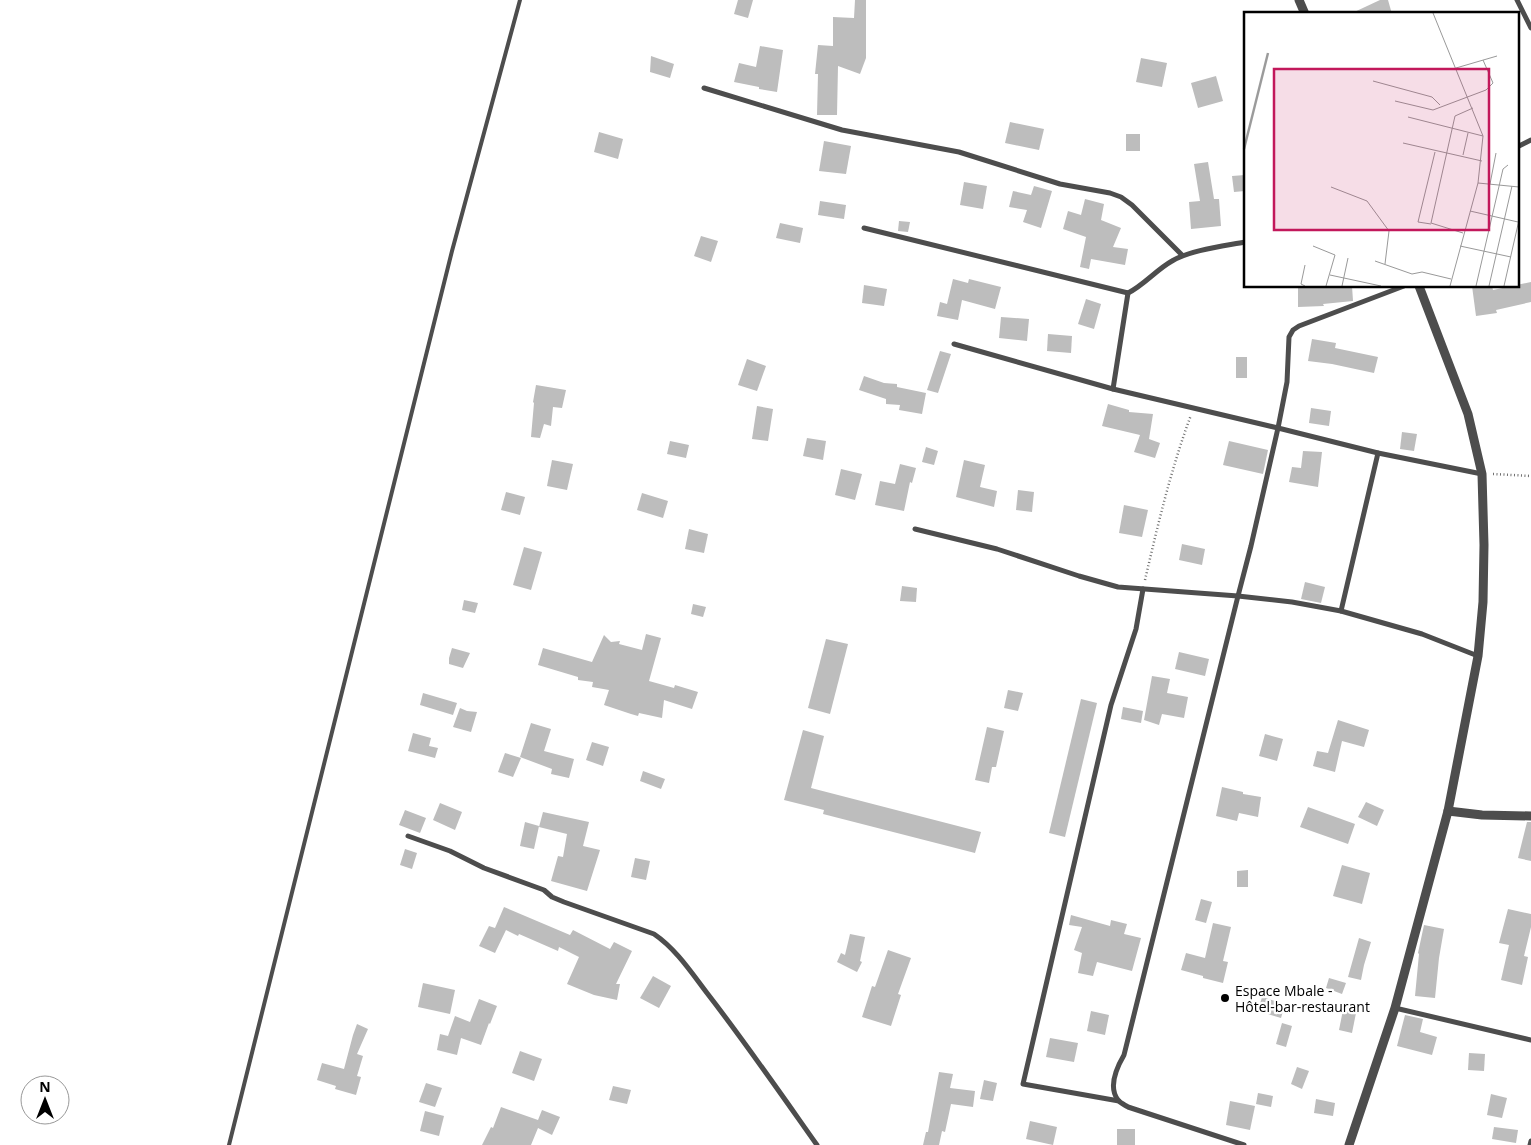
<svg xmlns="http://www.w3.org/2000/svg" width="1531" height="1145" font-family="'Open Sans',sans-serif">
<rect width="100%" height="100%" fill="#fff"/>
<g fill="#bdbdbd">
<path d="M738,0h15l-5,18 -14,-4z"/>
<path d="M855,0h11v58l-6,16 -22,-8 -1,49h-20l1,-41h-3l3,-29 15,1v-29l21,1z"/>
<path d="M1380,0h8l4,14h-42z"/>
<path d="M760,46l23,4 -6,42 -18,-3v-2l-25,-5 5,-19 17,4z"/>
<path d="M651,56l23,8 -4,14 -20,-6z"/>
<path d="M1141,58l26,5 -5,24 -26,-5z"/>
<path d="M1216,76l7,25 -25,7 -7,-25z"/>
<path d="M1010,122l34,7 -5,21 -34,-7z"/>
<path d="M599,132l24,7 -5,20 -24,-7z"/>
<rect x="1126" y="134" width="14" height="17"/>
<path d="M824,141l27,5 -5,28 -27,-3z"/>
<path d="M1208,162l6,37h5l2,27 -30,3 -2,-27 11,-1 -6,-37z"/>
<path d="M1245,175v16l-11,1 -2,-16z"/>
<path d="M964,182l23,4 -4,23 -23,-4z"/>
<path d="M1034,186l18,5 -11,37 -18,-6 4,-12 -18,-3 4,-16 18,4z"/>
<path d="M1085,199l19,5 -3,16 20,8 -8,19 15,2 -3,16 -34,-6 -2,10 -9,-2 6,-30 -23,-8 5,-18 13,4z"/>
<path d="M820,201l26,4 -2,14 -26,-4z"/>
<path d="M899,221l11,1 -2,10 -10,-1z"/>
<path d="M780,223l23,5 -3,15 -24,-5z"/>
<path d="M701,236l17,5 -7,21 -17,-6z"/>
<path d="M953,279l15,4 1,-4 32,8 -6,22 -33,-9 -4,20 -21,-4 3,-14 7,2z"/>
<path d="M1531,282v20l-35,8 1,3 -21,3 -4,-30h20l1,4z"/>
<path d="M864,285l23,4 -3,17 -22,-3z"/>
<path d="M1298,286h54l1,15 -30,3 1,2 -26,1z"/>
<path d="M1086,299l15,5 -7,25 -16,-5z"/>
<path d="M1001,317l28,2 -2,22 -28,-3z"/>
<path d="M1048,334l24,2 -1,17 -24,-2z"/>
<path d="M1312,339l24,4 -1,5 43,9 -4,16 -42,-9 -24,-3z"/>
<path d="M940,351l11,3 -13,39 -11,-3z"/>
<rect x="1236" y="357" width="11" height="21"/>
<path d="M747,359l19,7 -9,25 -19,-6z"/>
<path d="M864,376l20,7 13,1v3l29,6 -4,21 -23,-4 1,-5 -14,-1v-5l-27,-9z"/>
<path d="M536,385l30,5 -4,18 -9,-1 -2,19 -7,-2 -4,14 -9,-1 3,-34 -1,-1z"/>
<path d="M1108,404l21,6v2l24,2 -4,25 11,4 -5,15 -21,-6 6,-17 -38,-9z"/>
<path d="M757,406l16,3 -5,32 -16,-2z"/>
<path d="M1311,408l20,3 -2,15 -20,-3z"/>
<path d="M1402,432l15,2 -3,17 -14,-2z"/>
<path d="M807,438l19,3 -3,19 -20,-4z"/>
<path d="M670,441l19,4 -3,13 -19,-4z"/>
<path d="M1229,441l39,9 -5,24 -40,-9z"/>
<path d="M926,447l12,4 -4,14 -12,-3z"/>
<path d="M1303,451l19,1 -4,35 -29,-5 3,-15 9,1z"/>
<path d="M552,460l21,4 -6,26 -20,-4z"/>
<path d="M964,460l21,5 -5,22 17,4 -3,16 -38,-10z"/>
<path d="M900,464l16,4 -4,15 -2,-1 -6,29 -29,-6 5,-24 15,3z"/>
<path d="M841,469l21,5 -7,26 -20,-5z"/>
<path d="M1018,490l16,2 -2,20 -16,-2z"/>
<path d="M506,492l19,5 -5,18 -19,-5z"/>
<path d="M642,493l26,8 -5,17 -26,-8z"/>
<path d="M1124,505l24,5 -6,27 -23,-4z"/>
<path d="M689,529l19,5 -4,19 -19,-4z"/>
<path d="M1182,544l23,5 -3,16 -23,-5z"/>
<path d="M524,547l18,5 -11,38 -18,-5z"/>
<path d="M1305,582l20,5 -4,16 -20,-4z"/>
<path d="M902,586l15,2 -1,14 -16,-1z"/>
<path d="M464,600l14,3 -3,10 -13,-3z"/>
<path d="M693,604l13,3 -3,10 -12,-3z"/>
<path d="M646,634l15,4 -12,43 25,7 1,-3 23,7 -6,17 -28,-9 -2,18 -23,-5 -1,3 -7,-2 -27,-9 5,-15 -17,-3 1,-5 -15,-2v-3l-40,-12 5,-17 49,14 12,-27 7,7 9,-1 -1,3 23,6z"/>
<path d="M826,639l22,5 -18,70 -22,-6z"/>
<path d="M452,648l18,5 -7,15 -14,-4v-6z"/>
<path d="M1179,652l30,7 -4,17 -30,-7z"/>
<path d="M1152,676l18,3 -3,14 21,4 -4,21 -22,-4 -3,11 -15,-5z"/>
<path d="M1008,690l15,3 -5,18 -14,-3z"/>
<path d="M423,693l34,10 -4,12 -33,-10z"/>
<path d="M1081,699l16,4 -32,134 -16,-4z"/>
<path d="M1123,707l20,4 -2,12 -20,-4z"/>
<path d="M460,708l7,3 10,1 -6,20 -18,-5z"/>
<path d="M1338,720l31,10 -5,17 -22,-6 -7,31 -22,-6 4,-15 11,2z"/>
<path d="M531,723l20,6 -7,22 30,8 -5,19 -18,-4 1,-5 -32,-12z"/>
<path d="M987,727l17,4 -8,36h-4l-3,16 -14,-3z"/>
<path d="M803,730l21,6 -13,52 170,44 -6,21 -152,-39 1,-4 -40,-10z"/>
<path d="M413,733l18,5 -2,8 9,2 -3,10 -27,-7z"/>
<path d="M1265,734l18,5 -6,22 -18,-5z"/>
<path d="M592,742l17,5 -6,19 -17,-6z"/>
<path d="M505,753l16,5 -8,19 -15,-5z"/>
<path d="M643,771l22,8 -4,10 -21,-8z"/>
<path d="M1222,787l21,5v2l18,3 -3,20 -19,-4 -2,8 -21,-5z"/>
<path d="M1366,802l18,8 -7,16 -19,-9z"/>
<path d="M440,803l22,9 -7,18 -22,-10z"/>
<path d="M1308,807l47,17 -7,20 -48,-17z"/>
<path d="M405,810l21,8 -6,15 -21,-8z"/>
<path d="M543,812l46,10 -6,24 17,4 -13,41 -36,-10 7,-25 5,1 4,-23 -28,-7z"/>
<path d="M525,822l14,4 -5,23 -14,-3z"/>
<path d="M1527,822h4v39l-13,-3z"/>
<path d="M405,849l12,4 -5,16 -12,-4z"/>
<path d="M635,858l15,3 -4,19 -15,-3z"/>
<path d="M1342,865l28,8 -8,31 -29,-8z"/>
<path d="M1248,870v17h-11v-16z"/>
<path d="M1201,899l11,3 -6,21 -11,-3z"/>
<path d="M504,907l66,28 3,-5 37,19 4,-7 18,9 -16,33h4l-3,16 -23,-5 -27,-11 12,-27 -20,-10 -1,4 -39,-17 -1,2 -12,-6 -11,23 -16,-7 10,-20 6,2z"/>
<path d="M1508,909l23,5v13l-7,29 4,1 -6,28 -21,-5 8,-35 -10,-2z"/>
<path d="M1071,915l39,11 1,-6 16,4 -3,10 17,4 -9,33 -35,-9 -4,14 -15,-3 4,-20 -8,-3 8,-23 -13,-2z"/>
<path d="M1213,923l18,4 -8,34 5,1 -5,21 -20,-5v-2l-22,-6 5,-17 19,5z"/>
<path d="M1424,925l20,4 -5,29 -4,40 -20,-2 4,-42 -1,-1z"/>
<path d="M850,934l15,3 -5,24 2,1 -5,10 -20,-10 4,-9 4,2z"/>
<path d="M1359,938l12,4 -7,23 -3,15 -13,-3z"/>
<path d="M888,950l23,8 -13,36 3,1 -10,31 -29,-9 10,-31 3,1z"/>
<path d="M653,976l18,10 -12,22 -19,-10z"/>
<path d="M1329,978l17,5 -4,11 -16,-6z"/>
<path d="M423,983l32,7 -5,24 -32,-7z"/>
<path d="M1262,997l23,7 -4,14 -23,-7z"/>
<path d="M479,999l18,7 -7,18 -1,-1 -8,22 -20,-7 -4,17 -20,-5 3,-16 8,2 7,-20 15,6z"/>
<path d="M1344,1005l13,3 -5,25 -13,-3z"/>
<path d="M1091,1011l18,4 -4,20 -18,-4z"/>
<path d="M1405,1015l18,4 -3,13 17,5 -5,18 -35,-9z"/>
<path d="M1282,1023l10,3 -6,21 -10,-3z"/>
<path d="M357,1024l11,5 -11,25 6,2 -6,20 4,1 -5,18 -21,-6 1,-3 -19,-6 5,-17 22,6 9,-34z"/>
<path d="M1050,1038l28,5 -4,19 -28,-5z"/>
<path d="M520,1051l22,8 -8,22 -22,-8z"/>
<path d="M1469,1053l16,1 -1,17 -16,-1z"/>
<path d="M1297,1067l12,4 -7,18 -11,-5z"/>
<path d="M939,1072l14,2 -3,14 25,3 -2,16 -22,-3 -6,28 -3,-1 -3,14h-16l3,-13h2z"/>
<path d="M984,1080l13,3 -4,18 -13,-2z"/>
<path d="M426,1083l16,5 -7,19 -16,-5z"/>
<path d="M613,1086l18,4 -4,14 -18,-4z"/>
<path d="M1258,1093l15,3 -2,11 -15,-3z"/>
<path d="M1491,1094l16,4 -5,20 -15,-3z"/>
<path d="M1316,1099l19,4 -2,13 -19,-3z"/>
<path d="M1230,1101l25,5 -5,24 -24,-5z"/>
<path d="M501,1107l37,13 4,-10 18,7 -8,18 -14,-7 -7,17h-49l9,-18 2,1z"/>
<path d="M425,1111l19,5 -5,20 -19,-5z"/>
<path d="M1030,1121l27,6 -4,18 -27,-6z"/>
<path d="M1494,1127l24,3 -2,13 -24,-4z"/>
<rect x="1117" y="1129" width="18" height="16"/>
</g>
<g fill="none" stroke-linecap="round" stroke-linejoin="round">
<g stroke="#6f6f6f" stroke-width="2.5" stroke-dasharray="1 2.5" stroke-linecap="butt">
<path d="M1493,474l38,2"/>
<path d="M1145,580c13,-56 26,-111 46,-165"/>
</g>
<path stroke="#4d4d4d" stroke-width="4" d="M229,1145l223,-894 68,-251"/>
<g stroke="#4d4d4d" stroke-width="5">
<path d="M1517,0l14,28"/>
<path d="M704,88l138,42 117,22 101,32 50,9 11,4 11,8 50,50"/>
<path d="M1517,147l14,-7"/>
<path d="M864,228l264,65c16,-8 28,-23 44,-32 18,-11 52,-15 73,-19"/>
<path d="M954,344l159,45 165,39 100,25 104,21"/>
<path d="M1113,389l15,-96"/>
<path d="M915,529l82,20 82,27 39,11 120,9 54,6 49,9 81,23 56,22"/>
<path d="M1341,611l37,-158"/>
<path d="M408,836l42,15 34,17 60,22 8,7 12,5 90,32c22,15 37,38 53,59 38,49 74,101 110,152"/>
<path d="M1395,1008l136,32"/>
<path d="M1119,1101l-96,-17 88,-379 25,-76 7,-40"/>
<path d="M1244,1145l-116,-38c-3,-2 -8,-4 -10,-7 -10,-13 -1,-33 6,-45l114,-459 13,-50 27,-118 9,-46 2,-45 4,-7 6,-4 105,-40"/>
<path d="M1530,1145l1,-4"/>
</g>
<g stroke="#4d4d4d" stroke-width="9">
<path d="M1299,0l6,14"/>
<path d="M1448,811l34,4 49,1"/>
<path d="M1349,1145l46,-137 53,-197 30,-155 5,-54 1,-57 -2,-71 -14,-60 -49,-128"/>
</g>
</g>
<circle fill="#000" stroke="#fff" stroke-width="2" cx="1225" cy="998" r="5"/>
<g text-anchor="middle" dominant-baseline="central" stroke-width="4.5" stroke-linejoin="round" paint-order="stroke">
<g font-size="14" fill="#000" stroke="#fff" text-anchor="start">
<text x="1235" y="990">Espace Mbale -<tspan x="1235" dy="16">Hôtel-bar-restaurant</tspan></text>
</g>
</g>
<g transform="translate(1244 12)">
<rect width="275" height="275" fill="#fff"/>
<path fill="none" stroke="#9b9b9b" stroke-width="2.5" d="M0,137l24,-96"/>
<path fill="none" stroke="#999" stroke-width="1" d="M189,1l50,123 -5,47 -28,103M212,56l41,-12M129,69l59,16 8,8M151,89l38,9 53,-20 7,-7 -10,-23M164,105l75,19M159,131l79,18M219,143l5,-22M234,171l41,4M246,172l6,-31M87,175l36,14 22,30 -4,33M226,199l48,11M187,212l-13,-2 17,-70M219,221l-32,-10 24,-107 18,-8M69,234l22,9 -9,31M216,234l51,11M131,249l37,13 10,-2 29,7M86,263l51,11M61,274l-4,-2 4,-19M98,274l6,-28M232,274l27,-117 5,-4M245,274l23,-100M260,274l15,-66"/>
<path fill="#c2185b" fill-opacity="0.15" stroke="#c2185b" stroke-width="2.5" d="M30,57h215v161h-215z"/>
<rect width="275" height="275" fill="none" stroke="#000" stroke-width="2.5"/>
</g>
<g transform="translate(45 1100)"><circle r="24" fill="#ffffff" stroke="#999999"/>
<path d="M0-4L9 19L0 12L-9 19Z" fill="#000000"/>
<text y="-8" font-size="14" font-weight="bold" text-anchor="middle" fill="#000000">N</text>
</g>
</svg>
